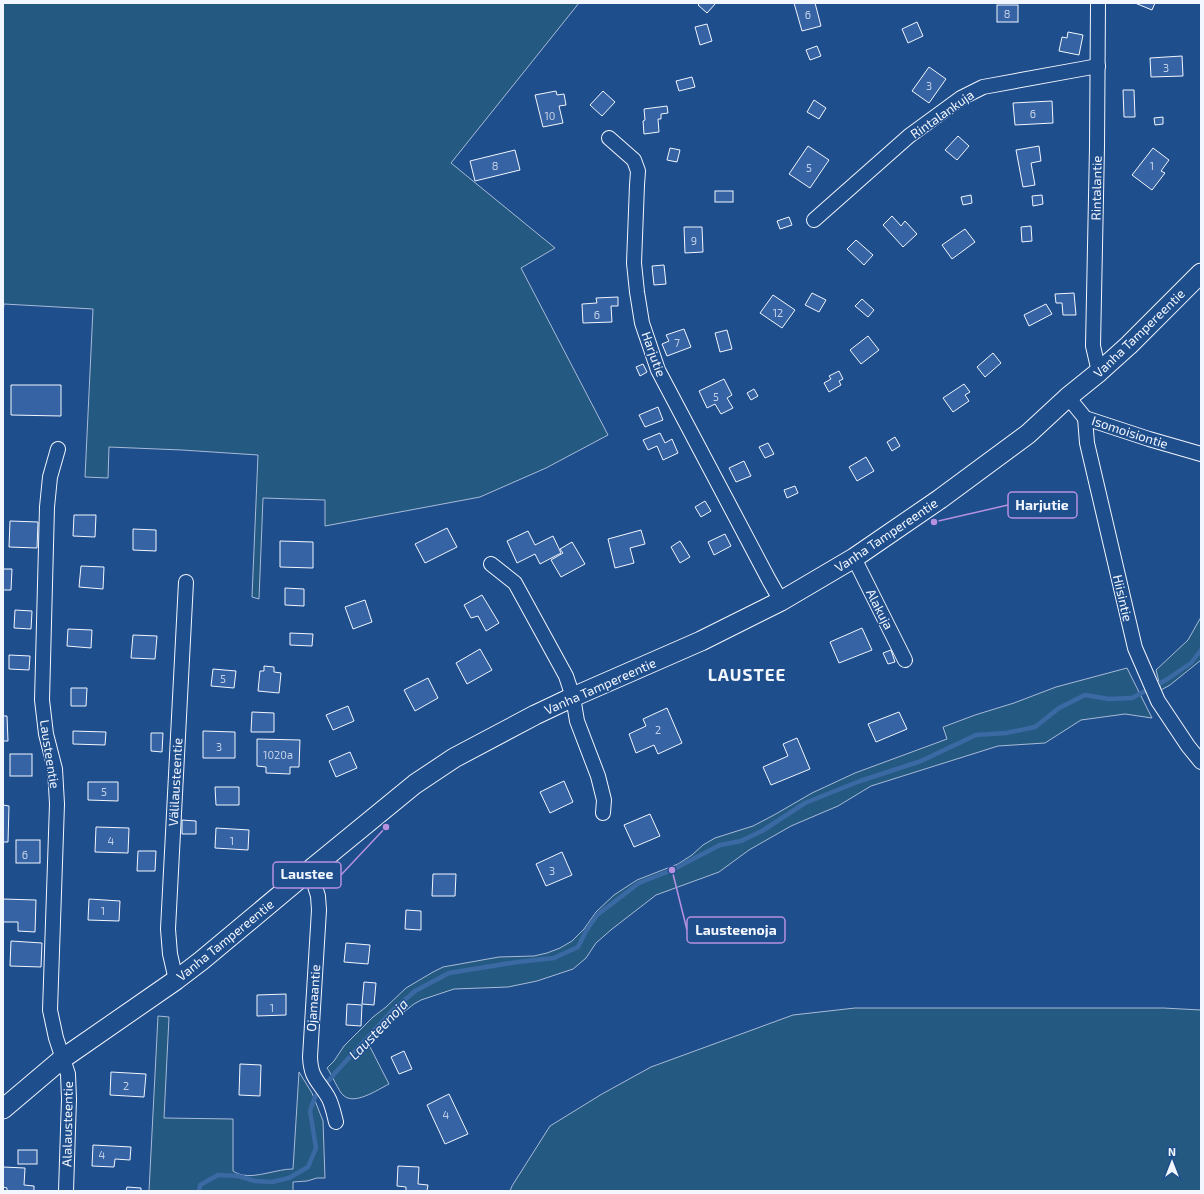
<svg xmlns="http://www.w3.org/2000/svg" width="1204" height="1194" font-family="'Exo 2',sans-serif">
<rect width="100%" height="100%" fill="#1f4e8c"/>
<g fill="#245a82" stroke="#a8bbd7">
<path d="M3,3h576l-128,160 104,85 -34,20 87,167 -62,33 -66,29 -155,29v-26l-62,-2 -4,101 -7,-2 6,-142 -76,-5 -73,-3 -1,31 -23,-1 8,-168 -89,-5 -1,9z"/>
<path d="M1201,617v43l-31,25 -9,5 -5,-20 32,-30z"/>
<path d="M1127,668l25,50 -27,-4 -44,6 -36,23 -47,3 -127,40 -33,20 -47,20 -42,24 -30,22 -63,23 -44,34 -16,14 -10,15 -13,11 -36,12 -29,6 -54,2 -33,11 -7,4 -47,37 22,43c-12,6 -35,22 -46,11 -4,-3 -12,-22 -16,-27l7,-7 10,-15 29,-29 13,-10 20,-19 27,-16 10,-5 56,-10 35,-1 13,-3 13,-5 12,-7 12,-12 12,-17 18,-17 23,-15 41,-16 14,-9 11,-10 12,-7 38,-12 21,-11 38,-22 43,-20 92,-34 -4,-12 32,-12 39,-12 42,-16z"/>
<path d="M855,1008h308l38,2v181h-691l2,-5 38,-60 52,-32 49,-27 142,-52z"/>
<path d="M158,1016l11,1 -5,101 69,1v52c3,2 6,3 9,4 15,3 35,-6 51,-6l6,-97 13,21 11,28 2,57h-8l-10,3 -14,1v9h-144z"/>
</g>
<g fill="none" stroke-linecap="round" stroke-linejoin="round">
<path stroke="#3b69a3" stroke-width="4.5" d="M199,1191l1,-6 18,-10 20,1 17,5 17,1 17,-4 19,-11 8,-19 -6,-37 5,-14 20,-24 56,-61 24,-21 34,-18 68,-11 37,-4 24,-11 8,-16 11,-16 42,-32 33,-13 48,-25 21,-4 21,-10 43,-28 55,-22 61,-20 55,-26 30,-2 29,-6 24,-19 26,-13 24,4 23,-1 34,-18 25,-17 10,-13"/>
</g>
<g fill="#3563a3" stroke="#f2f6ff">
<path d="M700,3h16l-9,10 -9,-8z"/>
<path d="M794,3h21l6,23 -19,5z"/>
<path d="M1135,3h20l-3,7z"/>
<rect x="997" y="5" width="21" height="17"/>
<path d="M917,22l6,14 -15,7 -6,-14z"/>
<path d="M707,24l5,17 -12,4 -5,-18z"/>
<path d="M1068,32l15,3 -4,20 -20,-4 3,-14 5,1z"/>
<path d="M817,46l4,10 -11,4 -4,-10z"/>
<path d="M1182,56l1,20 -32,1 -1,-19z"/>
<path d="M929,67l17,12 -17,24 -17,-12z"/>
<path d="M692,77l3,10 -16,4 -3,-10z"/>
<path d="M1123,90h11l1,27h-11z"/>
<path d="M556,91l1,4 7,-1 2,11 -7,1 4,17 -20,4 -8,-32z"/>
<path d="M603,91l12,11 -13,14 -12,-11z"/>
<path d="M814,100l12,8 -7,11 -12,-7z"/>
<path d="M1052,101l1,22 -38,2 -2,-22z"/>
<path d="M667,106l1,7 -7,1v5h-3l1,13 -15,2 -1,-13 2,-1 -1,-11z"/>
<path d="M1163,117v7l-8,1 -1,-7z"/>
<path d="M958,136l11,10 -12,14 -12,-10z"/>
<path d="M808,146l21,14 -19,28 -21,-14z"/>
<path d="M1039,146l2,15 -10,2 4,22 -12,2 -7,-37z"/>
<path d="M670,148l10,2 -3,12 -10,-2z"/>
<path d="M1153,148l16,12 -8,11 4,2 -13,17 -20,-15z"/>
<path d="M515,150l5,20 -45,11 -5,-20z"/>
<rect x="715" y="191" width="18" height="11"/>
<path d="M971,195l1,8 -9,2 -2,-8z"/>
<path d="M1042,195l1,9 -10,2 -1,-10z"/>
<path d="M892,216l9,10 4,-5 12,13 -14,13 -20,-22z"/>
<path d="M789,217l3,8 -12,4 -3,-8z"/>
<path d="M1031,226l1,15 -10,1 -1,-15z"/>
<path d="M684,227h18l1,25 -18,1z"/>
<path d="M965,229l10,13 -23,17 -10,-14z"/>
<path d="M856,240l17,15 -9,10 -17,-16z"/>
<path d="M664,265l2,19 -12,1 -2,-19z"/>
<path d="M812,293l14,7 -7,12 -14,-7z"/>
<path d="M1074,293l2,22h-13l-1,-12h-6l-1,-9z"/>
<path d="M773,295l22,15 -13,18 -22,-15z"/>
<path d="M618,297v9h-7l1,16 -29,1 -1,-19 15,-1 -1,-5z"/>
<path d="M862,299l12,11 -6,7 -13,-11z"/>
<path d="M1046,304l6,10 -23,12 -5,-11z"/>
<path d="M684,329l7,18 -24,9 -5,-12 7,-3 -3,-6z"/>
<path d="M727,330l5,19 -12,3 -5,-19z"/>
<path d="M868,336l11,14 -18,14 -11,-14z"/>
<path d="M993,353l8,10 -16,14 -8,-10z"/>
<path d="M643,364l4,8 -7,4 -4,-9z"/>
<path d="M839,371l4,8 -4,2 2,4 -12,7 -5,-9 7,-4 -2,-3z"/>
<path d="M724,379l8,16 -5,3 6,10 -12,6 -6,-10 -8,4 -8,-17z"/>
<path d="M964,384l6,8 -5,3 4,6 -16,11 -10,-14z"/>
<path d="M11,385h50v31l-50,-1z"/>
<path d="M754,389l4,7 -7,4 -4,-7z"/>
<path d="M658,407l5,13 -18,7 -6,-12z"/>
<path d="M660,433l5,10 7,-4 6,14 -15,7 -6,-14 -9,4 -5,-10z"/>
<path d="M895,437l5,9 -8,5 -5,-9z"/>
<path d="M768,443l6,11 -9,4 -6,-11z"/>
<path d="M866,457l8,14 -17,10 -8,-14z"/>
<path d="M744,461l7,15 -15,6 -7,-14z"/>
<path d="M795,486l3,7 -11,5 -3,-8z"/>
<path d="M705,501l6,10 -10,6 -6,-10z"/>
<path d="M74,515h22l-1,22 -22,-1z"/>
<path d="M10,521l28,1 -1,26 -28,-1z"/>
<path d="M447,528l10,19 -32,16 -10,-19z"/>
<path d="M133,529l23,1v21l-23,-1z"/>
<path d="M641,530l4,14 -15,4 4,15 -19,5 -7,-29z"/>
<path d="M528,531l7,14 18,-9 8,17 -21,11 -5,-10 -18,9 -10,-22z"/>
<path d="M725,534l6,12 -17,9 -6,-13z"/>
<path d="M280,541l33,1v26l-33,-1z"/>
<path d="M680,541l10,16 -10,6 -9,-16z"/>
<path d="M572,542l13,22 -24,13 -10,-17 12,-7 -3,-4z"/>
<path d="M81,566l23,1 -1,22 -24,-2z"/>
<path d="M3,569h9l-1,21h-8z"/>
<path d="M285,588l19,1v17l-19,-1z"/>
<path d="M482,595l17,28 -13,8 -8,-15 -7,2 -7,-13z"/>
<path d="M365,600l7,22 -19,7 -8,-22z"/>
<path d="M15,610l17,1 -1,18 -17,-1z"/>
<path d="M862,628l10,22 -33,13 -9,-21z"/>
<path d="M68,629l24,1 -1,18 -24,-2z"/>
<path d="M290,633l23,1 -1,12 -22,-1z"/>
<path d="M133,635l24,1 -2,23 -24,-1z"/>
<path d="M480,649l12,21 -25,14 -11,-21z"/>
<path d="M891,650l4,12 -7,2 -5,-11z"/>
<path d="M9,655l21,1 -1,14 -20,-1z"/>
<path d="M264,666l10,1v5l7,1 -2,20 -21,-2 2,-20h4z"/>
<path d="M213,669l23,2 -2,17 -23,-2z"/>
<path d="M428,678l10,20 -23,13 -11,-21z"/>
<path d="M71,688h16l-1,18h-15z"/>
<path d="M348,706l6,15 -21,9 -7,-15z"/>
<path d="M667,708l15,35 -24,11 -4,-9 -18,8 -7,-19 17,-8 -3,-7z"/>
<path d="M252,712l22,1v19h-23z"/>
<path d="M899,712l8,17 -31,13 -8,-18z"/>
<path d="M3,716h4l1,25h-5z"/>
<path d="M73,731l33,1 -1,13 -32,-1z"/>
<path d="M203,731l32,1v26h-32z"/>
<path d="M151,733h12l-1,19 -11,-1z"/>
<path d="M797,738l13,31 -39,16 -8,-18 25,-11 -5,-12z"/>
<path d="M257,739l43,1 -1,27h-9v7l-24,-1v-6l-9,-1z"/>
<path d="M350,752l7,16 -21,9 -7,-16z"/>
<rect x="10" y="754" width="22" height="22"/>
<path d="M564,781l9,21 -23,11 -10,-21z"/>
<path d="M88,782h30v19l-30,-1z"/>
<path d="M215,787h24v18h-23z"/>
<path d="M3,805l6,1 -1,36h-5z"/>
<path d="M650,814l10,22 -26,11 -10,-22z"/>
<path d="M182,820l14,1v13h-14z"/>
<path d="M96,827l33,1 -1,25 -33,-1z"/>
<path d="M216,828l33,2 -1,20 -33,-2z"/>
<rect x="16" y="840" width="24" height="23"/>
<path d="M138,851h18l-1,20h-18z"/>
<path d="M562,852l10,23 -26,11 -10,-22z"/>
<path d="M433,874h23l-1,22h-23z"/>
<path d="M3,899l33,1 -1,32 -17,-1v-9h-15z"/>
<path d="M89,899l31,2 -1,20 -31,-1z"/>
<path d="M406,910l15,1v19l-16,-1z"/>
<path d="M11,941l31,2 -1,24 -31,-1z"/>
<path d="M346,943l24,2 -2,19 -24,-2z"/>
<path d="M364,982l12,1 -2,22 -12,-1z"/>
<path d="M286,994v21l-29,1v-21z"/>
<path d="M347,1004l15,1 -1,21 -15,-1z"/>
<path d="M404,1051l8,18 -13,5 -8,-17z"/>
<path d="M240,1064l21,1 -1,31 -21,-1z"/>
<path d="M111,1072l35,2 -2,23 -34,-2z"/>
<path d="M449,1094l19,40 -23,10 -18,-39z"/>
<path d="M93,1145l38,2 -1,13 -15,-1 -1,8 -22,-1z"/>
<rect x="18" y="1150" width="19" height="14"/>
<path d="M398,1166l21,1 -1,17 10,1 -1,6h-21v-4l-9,-1z"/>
<path d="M3,1167l22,1 -1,17 10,1v5h-27v-3l-4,-1z"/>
<path d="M127,1187l14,1v3h-15z"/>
</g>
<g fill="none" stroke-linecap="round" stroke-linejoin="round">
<defs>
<g id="minor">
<path d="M1098,3l-1,144 -4,199 6,26"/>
<path d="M609,138l25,22 4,11 -1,14 -3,78 3,29 5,31 16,47 111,210 12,21"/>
<path d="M814,220l95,-84 52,-38 22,-11 115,-21"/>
<path d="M1068,397l17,21 64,21 52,15"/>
<path d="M1085,418l2,25 48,205 23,53 30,45 13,16"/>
<path d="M58,449l-8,28 -3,30 -5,193 4,34 9,35 2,35 -7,206 6,28 12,36 1,25 -3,92"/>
<path d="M854,558l51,102"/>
<path d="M491,564l24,19 51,93 7,21 4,24 21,55 6,24 -1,13"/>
<path d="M310,870l8,26 1,14 -9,147c1,22 8,23 18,40 4,7 6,17 8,25"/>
<path d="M176,980l-6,-26 -2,-25 18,-347"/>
</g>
<path id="secondary" d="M3,1109l59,-50 114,-79 25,-19 109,-91 105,-86 39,-26 81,-43 38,-18 128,-56 80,-40 73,-43 86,-59 88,-65 40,-37 31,-25 30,-27 72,-72"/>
</defs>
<use href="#minor" stroke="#f2f6ff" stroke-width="16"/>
<use href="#secondary" stroke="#f2f6ff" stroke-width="21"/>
<use href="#minor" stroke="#1f4e8c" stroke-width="14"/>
<use href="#secondary" stroke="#1f4e8c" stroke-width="19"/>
</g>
<g text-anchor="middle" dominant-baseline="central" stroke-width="3" stroke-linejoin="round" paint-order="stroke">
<g font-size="11" fill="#c3d1e8">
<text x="1007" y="13">8</text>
<text x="808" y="14">6</text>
<text x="1166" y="67">3</text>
<text x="929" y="85">3</text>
<text x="1033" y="113">6</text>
<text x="550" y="115">10</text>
<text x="495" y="165">8</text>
<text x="1152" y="165">1</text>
<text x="809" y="167">5</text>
<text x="694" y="240">9</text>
<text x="778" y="312">12</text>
<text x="597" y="314">6</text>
<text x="677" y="342">7</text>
<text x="716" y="396">5</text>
<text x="223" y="678">5</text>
<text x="658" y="729">2</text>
<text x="219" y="746">3</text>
<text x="278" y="754">1020a</text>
<text x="104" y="791">5</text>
<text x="111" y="840">4</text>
<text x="232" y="840">1</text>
<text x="25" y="854">6</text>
<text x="552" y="870">3</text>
<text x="103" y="910">1</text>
<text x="272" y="1007">1</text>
<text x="126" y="1085">2</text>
<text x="446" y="1114">4</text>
<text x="102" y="1154">4</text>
</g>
<g font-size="13" fill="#f2f6ff" stroke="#1f4e8c">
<text transform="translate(942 114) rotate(-35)">Rintalankuja</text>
<text transform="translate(1096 188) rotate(-89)">Rintalantie</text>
<text transform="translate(1139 333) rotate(-44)">Vanha Tampereentie</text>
<text transform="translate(654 354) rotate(70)">Harjutie</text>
<text transform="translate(1130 432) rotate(18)">Isomoisiontie</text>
<text transform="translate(886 535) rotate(-34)">Vanha Tampereentie</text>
<text transform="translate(1123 598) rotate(77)">Hiisintie</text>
<text transform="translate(880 609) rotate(63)">Alakuja</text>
<text transform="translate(600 686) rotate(-24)">Vanha Tampereentie</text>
<text transform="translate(50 754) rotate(81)">Lausteentie</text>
<text transform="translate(175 782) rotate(-87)">Välilausteentie</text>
<text transform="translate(225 940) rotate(-39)">Vanha Tampereentie</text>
<text transform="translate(313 998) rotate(-86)">Ojamaantie</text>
<text transform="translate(67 1124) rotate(-89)">Alalausteentie</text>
</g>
<g font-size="14" font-style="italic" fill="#f2f6ff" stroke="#1f4e8c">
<text transform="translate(378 1029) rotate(-46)">Lausteenoja</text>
</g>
<g font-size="17" font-weight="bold" letter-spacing="1" fill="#f2f6ff" stroke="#1f4e8c">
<text x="747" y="674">LAUSTEE</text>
</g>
</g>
<path fill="none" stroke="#b691df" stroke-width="1.5" d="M934 522L1008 505M386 827L341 875M672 870L687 930"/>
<g fill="#b691df" stroke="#1f4e8c" stroke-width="1.5">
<circle cx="934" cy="522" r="4"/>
<circle cx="386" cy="827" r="4"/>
<circle cx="672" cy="870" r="4"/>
</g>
<g fill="#1f4e8c" stroke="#b691df" stroke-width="1.5">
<rect x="1008" y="492" width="69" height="26" rx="4"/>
<rect x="273" y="862" width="68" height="26" rx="4"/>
<rect x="687" y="917" width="98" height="26" rx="4"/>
</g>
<g font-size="14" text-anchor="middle" font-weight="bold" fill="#f2f6ff">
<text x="1042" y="510">Harjutie</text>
<text x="307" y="879">Laustee</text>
<text x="736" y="935">Lausteenoja</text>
</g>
<rect width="1204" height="1194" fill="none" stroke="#f2f6ff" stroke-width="8"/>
<g transform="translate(1172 1162)" stroke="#1f4e8c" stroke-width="3" paint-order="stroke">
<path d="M0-3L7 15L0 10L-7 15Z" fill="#f2f6ff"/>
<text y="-6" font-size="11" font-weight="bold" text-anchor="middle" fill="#f2f6ff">N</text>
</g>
</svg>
